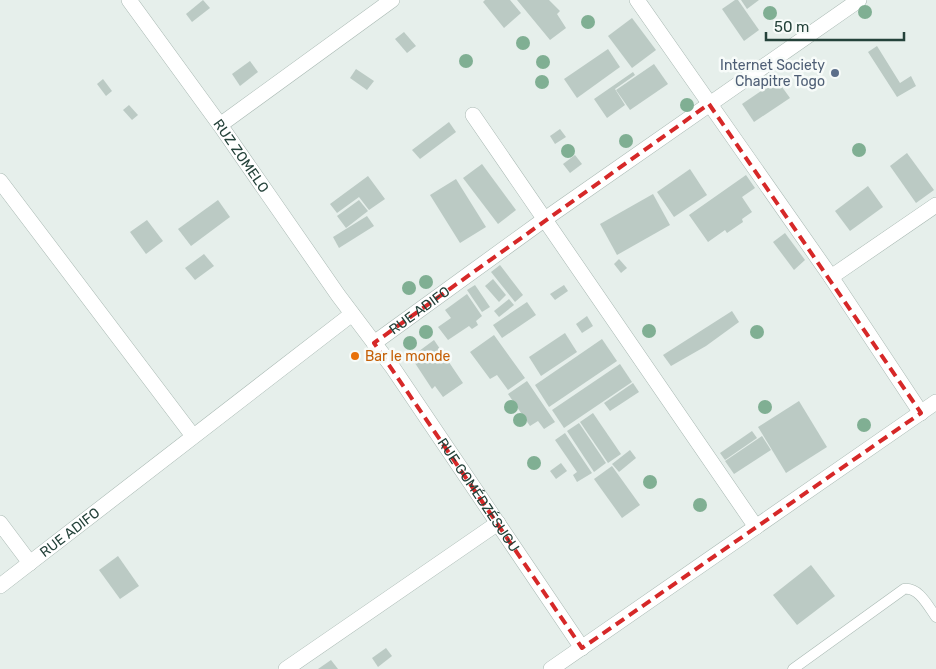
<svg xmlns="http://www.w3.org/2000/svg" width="936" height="669" font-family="Rubik,sans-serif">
<rect width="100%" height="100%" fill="#e6efeb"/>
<g fill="#bbcac4">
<path d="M203,0l7,8 -18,14 -6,-8z"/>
<path d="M485,0h25l11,13 -17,15 -21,-26z"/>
<path d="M517,0h32l11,11 -3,3 9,14 -16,12z"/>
<path d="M735,0h3l21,30 -15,11 -22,-32z"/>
<path d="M741,0h18l-12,9z"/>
<path d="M632,18l24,32 -24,18 -24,-32z"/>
<path d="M404,32l12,14 -9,7 -12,-14z"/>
<path d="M877,46l23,37 11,-7 5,10 -19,11 -29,-45z"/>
<path d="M608,49l12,18 -43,31 -13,-19z"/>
<path d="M250,61l8,11 -18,14 -8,-12z"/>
<path d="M654,64l14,20 -38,26 -14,-20z"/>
<path d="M356,69l18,12 -7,9 -17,-12z"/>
<path d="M633,72l2,3 -20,14 10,16 -18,13 -13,-19z"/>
<path d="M103,79l9,12 -6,5 -9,-12z"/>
<path d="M777,80l13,18 -36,24 -12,-18z"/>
<path d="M129,105l9,10 -6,5 -9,-10z"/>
<path d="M449,122l7,10 -36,27 -8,-9z"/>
<path d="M560,129l6,8 -11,7 -5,-8z"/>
<path d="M907,153l27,37 -18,13 -26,-37z"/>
<path d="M575,155l7,9 -12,9 -7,-9z"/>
<path d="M482,164l34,46 -18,14 -35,-46z"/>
<path d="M690,169l17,26 -33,22 -17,-25z"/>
<path d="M746,175l9,13 -13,9 10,15 -10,7 1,3 -16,11 -2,-3 -17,12 -19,-27z"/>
<path d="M368,176l17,23 -16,11 -10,-13 -22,16 -7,-9z"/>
<path d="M456,179l30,48 -26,16 -30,-48z"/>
<path d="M868,186l15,21 -33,24 -15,-20z"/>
<path d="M653,194l17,31 -53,30 -17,-31z"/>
<path d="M218,200l12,17 -39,29 -13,-17z"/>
<path d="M359,200l9,11 -22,17 -9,-12z"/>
<path d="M367,216l7,10 -35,22 -6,-11z"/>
<path d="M147,220l16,21 -17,13 -16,-22z"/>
<path d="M785,233l20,27 -11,10 -21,-28z"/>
<path d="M204,254l10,12 -19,14 -10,-12z"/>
<path d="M619,259l8,9 -6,5 -7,-9z"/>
<path d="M500,265l23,30 -8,7 -24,-30z"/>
<path d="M493,279l13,16 -7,7 -14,-16z"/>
<path d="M475,285l15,22 -8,5 -15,-22z"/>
<path d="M564,285l4,6 -13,9 -5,-6z"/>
<path d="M467,294l15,22 -6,5 2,4 -6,4 -3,-3 -21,14 -10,-13 13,-9 -6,-8z"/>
<path d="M509,299l5,6 -15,12 -5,-6z"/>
<path d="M527,302l9,13 -34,23 -9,-13z"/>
<path d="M732,311l7,11 -33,24 -35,20 -8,-11z"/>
<path d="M587,316l6,10 -11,7 -6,-9z"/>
<path d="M565,333l12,19 -36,24 -12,-19z"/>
<path d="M494,335l31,43 -17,12 -11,-15 -7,4 -20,-27z"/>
<path d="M602,339l15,22 -68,46 -14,-22z"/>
<path d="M434,340l29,43 -20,14 -8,-11 -3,3 -21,-32z"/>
<path d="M620,364l12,18 -68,46 -12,-18z"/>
<path d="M527,381l28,41 -11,7 -6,-8 -8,5 -22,-32z"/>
<path d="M633,383l6,9 -29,19 -6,-8z"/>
<path d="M799,401l28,46 -41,26 -28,-46z"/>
<path d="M593,413l28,41 -13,9 -28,-41z"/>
<path d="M579,423l27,40 -12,9 -27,-41z"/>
<path d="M752,431l5,7 -32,22 -5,-7z"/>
<path d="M565,433l27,40 -15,9 -4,-7 4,-3 -22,-32z"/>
<path d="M762,436l9,14 -37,24 -9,-13z"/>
<path d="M630,450l6,8 -17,14 -7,-8z"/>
<path d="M561,463l6,8 -11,8 -6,-8z"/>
<path d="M612,466l28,39 -18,13 -28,-39z"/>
<path d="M118,556l21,30 -19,13 -21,-29z"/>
<path d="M811,565l24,31 -38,29 -24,-30z"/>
<path d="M386,648l6,8 -14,11 -6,-9z"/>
<path d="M331,660l7,9h-20z"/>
</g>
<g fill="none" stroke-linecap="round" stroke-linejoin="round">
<defs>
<path id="service" d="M793,669l111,-80c15,-2 24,17 32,28"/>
<g id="minor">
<path id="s1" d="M129,0l91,125 118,170 55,73 189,280"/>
<path d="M637,0l194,277 90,136"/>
<path d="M473,115l283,412"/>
<path d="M220,125l172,-125"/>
<path d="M0,181l193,255"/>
<path d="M831,277l105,-72"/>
<path id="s2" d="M374,343l171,-124 314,-219"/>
<path d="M0,523l30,40"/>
<path id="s3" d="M0,586l352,-272"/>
<path d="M286,669l212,-146"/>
<path d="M551,669l385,-267"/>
</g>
</defs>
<use href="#service" stroke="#a8b8b2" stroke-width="11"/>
<use href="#minor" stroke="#a8b8b2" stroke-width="16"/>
<use href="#service" stroke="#fff" stroke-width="10"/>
<use href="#minor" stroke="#fff" stroke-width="15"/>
</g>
<g fill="#80af93">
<circle cx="865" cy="12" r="7"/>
<circle cx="770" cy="13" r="7"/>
<circle cx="588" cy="22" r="7"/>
<circle cx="523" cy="43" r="7"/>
<circle cx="466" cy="61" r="7"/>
<circle cx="543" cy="62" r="7"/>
<circle cx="542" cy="82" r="7"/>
<circle cx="687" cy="105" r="7"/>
<circle cx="626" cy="141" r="7"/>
<circle cx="859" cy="150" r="7"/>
<circle cx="568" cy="151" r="7"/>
<circle cx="426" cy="282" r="7"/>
<circle cx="409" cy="288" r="7"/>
<circle cx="649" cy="331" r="7"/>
<circle cx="426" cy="332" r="7"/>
<circle cx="757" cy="332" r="7"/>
<circle cx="410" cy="343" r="7"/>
<circle cx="511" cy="407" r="7"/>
<circle cx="765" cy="407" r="7"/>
<circle cx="520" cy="420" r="7"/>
<circle cx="864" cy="425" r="7"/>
<circle cx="534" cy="463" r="7"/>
<circle cx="650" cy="482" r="7"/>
<circle cx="700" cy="505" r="7"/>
</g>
<path fill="none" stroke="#d62828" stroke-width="4" stroke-dasharray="10 6" stroke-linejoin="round" d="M709,104l212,309 -339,235 -208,-305z"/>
<circle fill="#5c6f8a" stroke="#f7fbf9" stroke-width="2" cx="835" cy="73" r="5"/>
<circle fill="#e8710a" stroke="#f7fbf9" stroke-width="2" cx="355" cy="356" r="5"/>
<g text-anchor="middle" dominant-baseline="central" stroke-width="5" stroke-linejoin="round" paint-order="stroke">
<g font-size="14" fill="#4e5e75" stroke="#f7fbf9" text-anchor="end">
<text x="825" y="65">Internet Society<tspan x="825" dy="16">Chapitre Togo</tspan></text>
</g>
<g font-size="14" fill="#24423a" stroke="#f7fbf9">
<text stroke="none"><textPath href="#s1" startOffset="192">RUZ ZOMELO</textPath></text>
<text stroke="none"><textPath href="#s2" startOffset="56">RUE ADIFO</textPath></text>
<text stroke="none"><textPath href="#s1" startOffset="606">RUE GOMÉDZÉSUGU</textPath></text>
<text stroke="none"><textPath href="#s3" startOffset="88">RUE ADIFO</textPath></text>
</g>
<g font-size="14" fill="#c56008" stroke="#f7fbf9" text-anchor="start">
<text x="365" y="356">Bar le monde</text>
</g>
</g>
<path d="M766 32v8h138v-8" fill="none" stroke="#24423a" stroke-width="2.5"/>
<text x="774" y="32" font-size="15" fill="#24423a" stroke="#f7fbf9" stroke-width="4" paint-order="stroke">50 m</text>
</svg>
